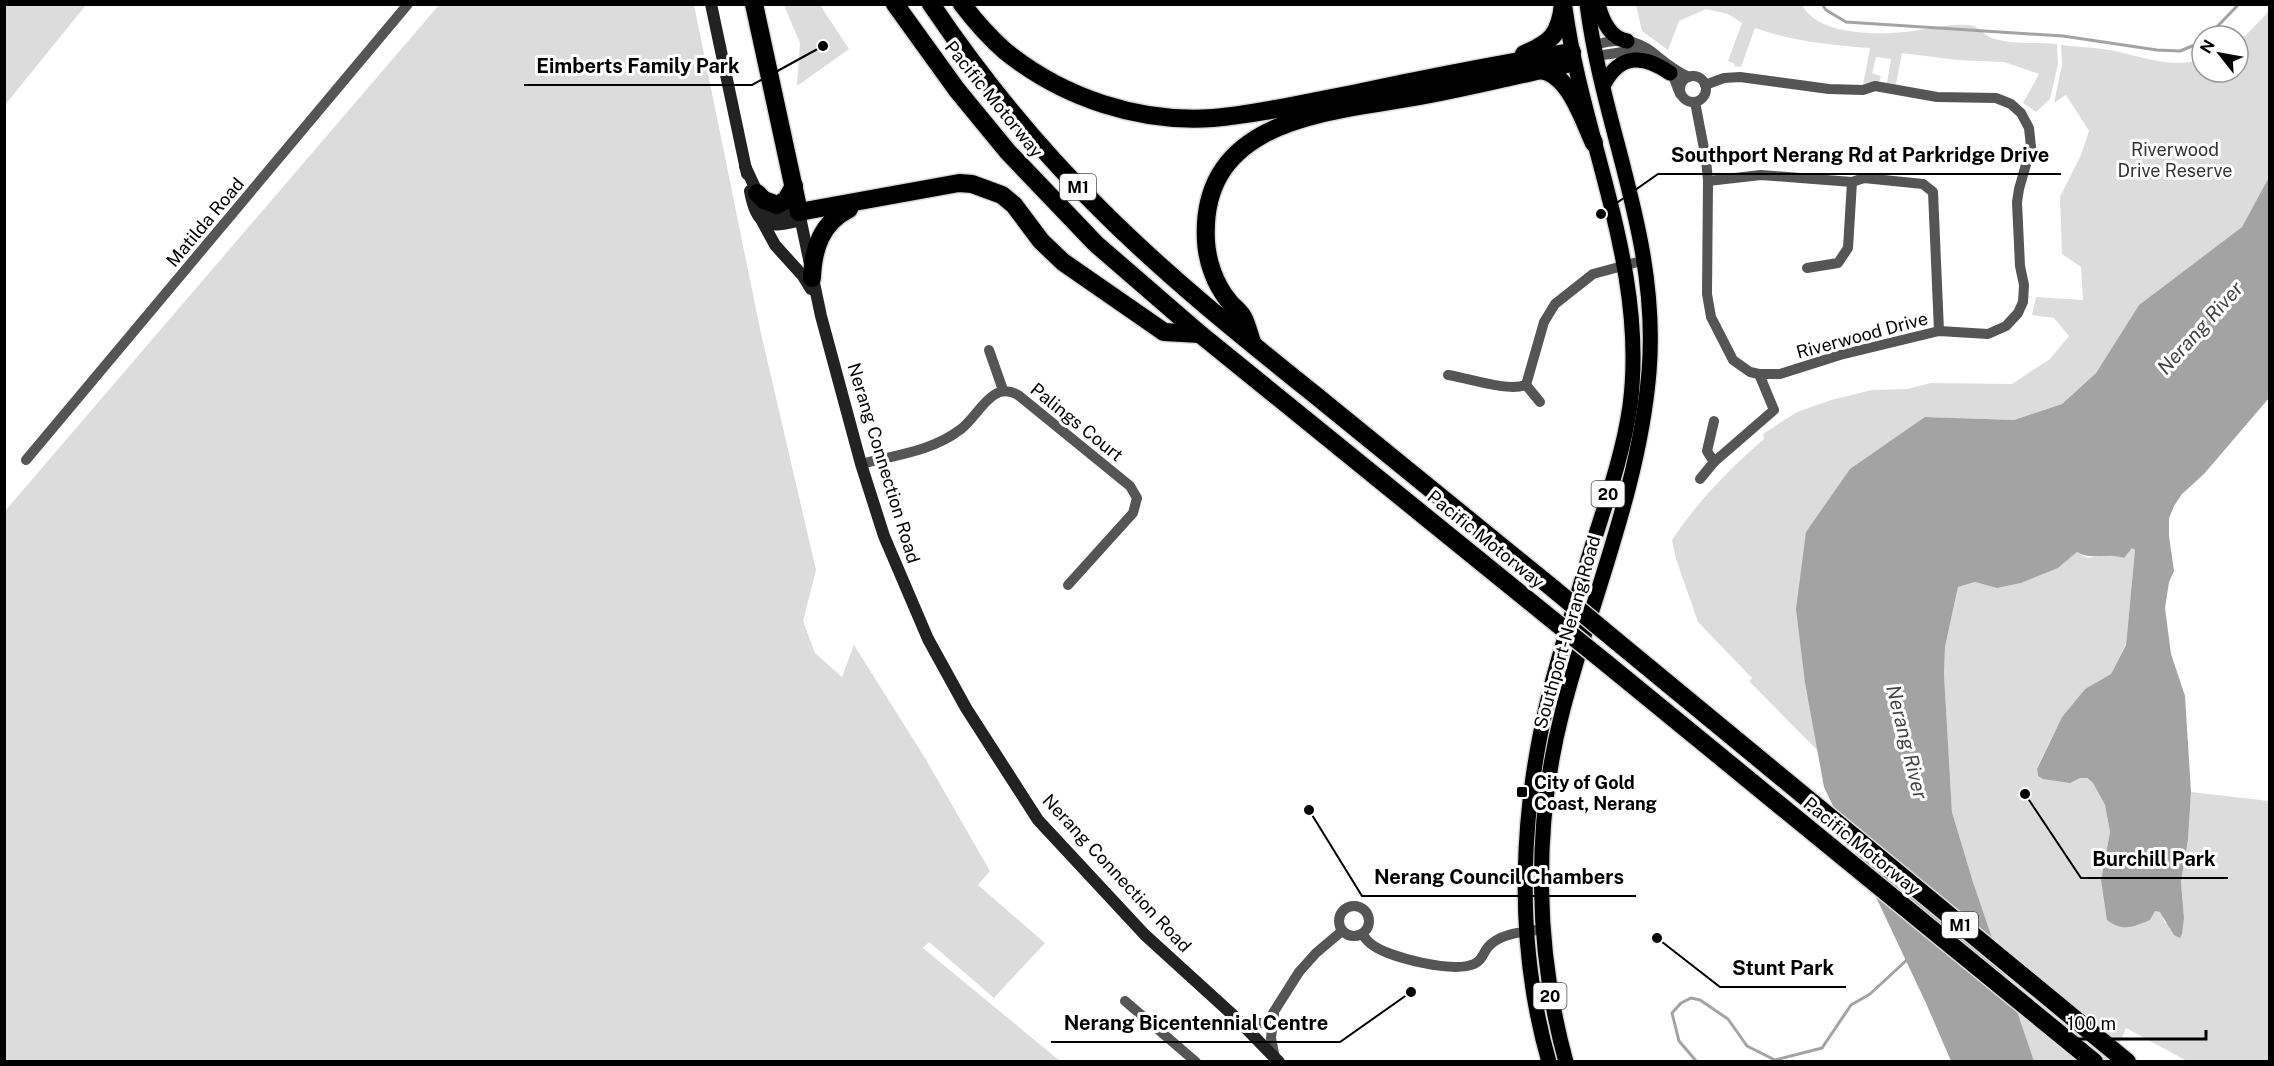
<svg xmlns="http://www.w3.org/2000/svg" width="2274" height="1066" font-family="'Public Sans',sans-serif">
<rect width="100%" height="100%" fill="#fff"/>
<g fill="#dcdcdc">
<path d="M5,4l81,1 -81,100 -1,-100z"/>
<path d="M439,5h255l66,324 56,241 -13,51 12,32 27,24 12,-32 71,113 65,113 -12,14 67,58 -51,55 -65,-56 -6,6 137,113h-1055v-550z"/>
<path d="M784,5h36l29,44 -52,37 3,-43z"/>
<path d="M1636,5h166c16,30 72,30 102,27 22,-2 42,-9 65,-7 10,1 14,10 23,13 20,7 44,4 65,6l1,20 -8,35 -14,13 -13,-9 16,-29 -35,-12 -47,-2 -55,-7 -6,31 -9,-1 4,-24 -15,-2 -4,16 9,3 -2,6 -16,3 7,-37c-39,-3 -78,-7 -115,-20l-14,39 -7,-1 1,-2 -7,-3 14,-38 -14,-9 -22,-5 -27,12 -11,29 -26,-19z"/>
<path d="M2269,11v166l-27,50 -103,78 -43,68 -34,31 -48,16 -89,-3 -120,266 13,68 -69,-70 3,-3 -54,-56 -22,-63 -4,-19c26,-39 57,-71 92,-101l-1,-5 34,-22 34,-12 41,-10 35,-1 24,-6 81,1 38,-25 19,-23 -15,-18 -22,-3 4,-18 47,3 -2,-33 -19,-13 -2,-57 21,-42 8,-24 -23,-36 -12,8 8,-38 -1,-20c16,2 32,2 48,5 29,5 63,20 93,9v13h36v-32l8,-5z"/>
<path d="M2133,547l2,4 -9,93 -15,30 -26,15 -23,28 -25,51 1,8 48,2 7,5 12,22 5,27 -9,48 2,12 47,28 5,-10 6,2 4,11 19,-5 -3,-36 7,-41 3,-49 78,9v260h-82l-61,-33 -14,33h-78l-61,-179 -21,-70 -8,-138 1,-27 13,-60 17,-5 22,6 24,-5 37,-15 19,-16 10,6 25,-4 11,4z"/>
</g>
<path fill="#a3a3a3" d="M2269,177v221l-65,76 -22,20 -8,12 -5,12v18l5,35 -5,11 -4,26 6,46 14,42 6,96 -3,48 -7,42 3,36 -2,16 -2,4 -6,-3 -14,-23 -5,-1 -5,9c-17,7 -28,12 -43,0l-6,-40 9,-48 -5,-27 -12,-22 -6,-5h-7l-10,5 -27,-4 -5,-3 -1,-7 25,-52 23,-28 26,-15 15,-29 9,-95 -3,-2 -8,10c-18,-6 -32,3 -47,-6l-19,16 -37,15 -24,5 -22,-6 -17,5 -13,60 -1,27 8,138 21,70 61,179h-83l-26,-60 -101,-214 -19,-104 -9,-74 10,-77 44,-63 75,-52 89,3 48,-16 34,-31 43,-68 103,-78z"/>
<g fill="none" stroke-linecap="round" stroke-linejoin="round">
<g stroke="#a3a3a3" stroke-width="3">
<path d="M1822,4l4,6 20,12 217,14 94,14 23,1 22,-9"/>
<path d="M2208,36l31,-32"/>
<path d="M1697,1062l-18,-21 -7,-28 9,-10 10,-5 9,2 28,19 19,27 28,14 47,-12 29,-43 19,-11 39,-36"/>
</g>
<defs>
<g id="primary">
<path d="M1598,4c4,16 12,34 29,37"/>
<path d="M1604,84c16,-30 39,-30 66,-11"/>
<path d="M1549,1062c-35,-122 -29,-253 2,-375 10,-38 22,-76 33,-114 16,-55 38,-111 46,-167 18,-137 -47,-265 -65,-398"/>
<path d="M1566,1062c-31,-113 -33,-236 -4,-349 29,-114 77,-223 87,-341 11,-132 -46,-242 -62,-368"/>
</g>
<g id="highway">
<path d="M754,4l45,208 160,-29 13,1 30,11 12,10 27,36 22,21 101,70 36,2"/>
<path d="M895,4l62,86 51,62 88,92 104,90 344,279"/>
<path d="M931,4c50,74 107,144 170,206 70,70 147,131 224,193 75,61 150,122 225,183"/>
<path d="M962,4c13,17 27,33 43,47 58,47 134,72 208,67 48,-4 96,-16 144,-25 71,-15 143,-29 215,-41"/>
<path d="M1524,54c27,-11 36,-20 39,-50"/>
<path d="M1539,70c30,2 44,50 55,73"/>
<path d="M757,193l7,7 13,5 9,-5 8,-14"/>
<path d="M812,278c1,-29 9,-55 37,-69"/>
<path d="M1252,342c-3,-8 -5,-18 -9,-25 -4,-7 -11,-11 -15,-17 -13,-16 -21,-39 -22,-59 -7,-125 126,-129 214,-145 49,-9 98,-21 147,-32"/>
<path d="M1615,640l512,422"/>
<path d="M1606,663l488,399"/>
</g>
</defs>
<use href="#primary" stroke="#dbdbdb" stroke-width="18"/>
<use href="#highway" stroke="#dbdbdb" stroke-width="21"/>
<g stroke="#555" stroke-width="10">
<path d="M1594,45c55,-15 54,13 95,32"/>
<path d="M1596,56l34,-5 20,7"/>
<path d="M1665,69l8,7 7,18"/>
<circle cx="1693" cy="89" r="13"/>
<path d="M1695,102l11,57 2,22 -1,113 4,23 22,43 17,12 9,2h21l60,-19 99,-24 49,3 18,-8 12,-13 5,-11 1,-17 -4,-19 -3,-64 2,-13 12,-42 -2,-19 -8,-15 -10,-9 -15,-6 -59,-1 -62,-11 -12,4 -34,-1 -89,-12 -16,1 -19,7"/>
<path d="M1708,181l53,-6 91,7 12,-4 59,6 10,8 6,139"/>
<path d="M1807,268l31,-5 10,-15 4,-66"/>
<path d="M989,350l14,40"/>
<path d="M1448,375c20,3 59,17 78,10l18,-63 11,-18 38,-30 52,-14"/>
<path d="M1526,385l14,17"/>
<path d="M1714,421l-7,30 7,11"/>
<path d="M26,460l382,-456"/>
<path d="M861,464c35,-9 72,-13 100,-35 19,-15 31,-49 57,-34l112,91 7,12 -4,15 -65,72"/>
<path d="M1700,479l14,-17 60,-52 -15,-36"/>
<circle cx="1354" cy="921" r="15"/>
<path d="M1362,934c3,4 5,7 9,10 18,14 82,29 103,20 8,-3 9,-11 14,-17 13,-15 38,-15 56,-18"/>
<path d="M1125,1001l71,61"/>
<path d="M1274,1014l-3,24 4,20"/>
<path d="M1241,1023h21l6,-2 31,-49 17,-19 26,-22"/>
</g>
<g stroke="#222" stroke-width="12">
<path d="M711,4l36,170"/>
<path d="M745,166l19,41c11,12 21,8 35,5l22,104 40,148 23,72 44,103 38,69 72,112 107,115 89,81 45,46"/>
<path d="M750,191c7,36 17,38 51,29"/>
<path d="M762,221l13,24 28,31 8,13"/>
</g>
<use href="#primary" stroke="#000" stroke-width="15"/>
<use href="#highway" stroke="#000" stroke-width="18"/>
<defs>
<g id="highway-bridge">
<path d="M1550,586l65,54"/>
<path d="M1544,613l62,50"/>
</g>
</defs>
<use href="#highway-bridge" stroke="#dbdbdb" stroke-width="21" stroke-linecap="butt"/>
<use href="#highway-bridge" stroke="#000" stroke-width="18"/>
</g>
<rect fill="#000" stroke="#fff" stroke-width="2" x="1516" y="786" width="12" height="12" rx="3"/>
<g text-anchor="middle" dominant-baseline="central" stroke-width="6" stroke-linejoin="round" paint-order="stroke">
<g fill="#fff" stroke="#4c4c4c" stroke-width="1.5">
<rect x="1060" y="174" width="36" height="26" rx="4.5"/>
<rect x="1591.5" y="481" width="33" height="26" rx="4.5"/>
<rect x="1942" y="912" width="36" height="26" rx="4.5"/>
<rect x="1533.5" y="983" width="33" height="26" rx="4.5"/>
</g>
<g font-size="16" font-weight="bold" fill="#000">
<text x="1078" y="187">M1</text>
<text x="1608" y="494">20</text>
<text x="1960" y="925">M1</text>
<text x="1550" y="996">20</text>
</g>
<g font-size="18" fill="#000" stroke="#fff">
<text transform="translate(994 99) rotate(51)">Pacific Motorway</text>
<text transform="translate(205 222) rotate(-50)">Matilda Road</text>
<text transform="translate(1862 335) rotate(-15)">Riverwood Drive</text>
<text transform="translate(1077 422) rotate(39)">Palings Court</text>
<text transform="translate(884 463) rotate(73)">Nerang Connection Road</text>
<text transform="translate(1486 539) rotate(39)">Pacific Motorway</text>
<text transform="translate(1567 632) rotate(-74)">Southport-Nerang Road</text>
<text transform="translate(1862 846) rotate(39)">Pacific Motorway</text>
<text transform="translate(1117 873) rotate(47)">Nerang Connection Road</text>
</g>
<g font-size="18" fill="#333" stroke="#fff">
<text x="2175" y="149">Riverwood<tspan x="2175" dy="21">Drive Reserve</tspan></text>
</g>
<g font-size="18" font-weight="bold" fill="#000" stroke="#fff" text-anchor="start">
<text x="1534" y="782">City of Gold<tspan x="1534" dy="21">Coast, Nerang</tspan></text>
</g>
<g font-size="20" font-style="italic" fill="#444" stroke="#fff">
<text transform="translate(2200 328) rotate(-48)">Nerang River</text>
<text transform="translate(1907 742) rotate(76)">Nerang River</text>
</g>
</g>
<path fill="none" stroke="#000" stroke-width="2" d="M823 46L752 85H524M1601 214L1658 174H2061M2025 794L2081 878H2228M1309 810L1362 896H1636M1657 938L1720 987H1846M1411 992L1340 1042H1051"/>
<g fill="#000" stroke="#fff" stroke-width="2">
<circle cx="823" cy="46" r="6"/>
<circle cx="1601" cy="214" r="6"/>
<circle cx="2025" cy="794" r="6"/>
<circle cx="1309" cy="810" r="6"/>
<circle cx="1657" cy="938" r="6"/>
<circle cx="1411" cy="992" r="6"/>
</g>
<g font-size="20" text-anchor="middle" font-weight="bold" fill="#000" stroke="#fff" stroke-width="6" stroke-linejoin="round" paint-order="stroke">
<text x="638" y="73">Eimberts Family Park</text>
<text x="1860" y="162">Southport Nerang Rd at Parkridge Drive</text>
<text x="2154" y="866">Burchill Park</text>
<text x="1499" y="884">Nerang Council Chambers</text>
<text x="1783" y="975">Stunt Park</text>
<text x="1196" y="1030">Nerang Bicentennial Centre</text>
</g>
<rect width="2274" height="1066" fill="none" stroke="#000000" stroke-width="12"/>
<g transform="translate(2220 54) rotate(301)"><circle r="28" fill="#ffffff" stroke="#999999" stroke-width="1.5"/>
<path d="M0-4.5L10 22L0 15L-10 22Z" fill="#000000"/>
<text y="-9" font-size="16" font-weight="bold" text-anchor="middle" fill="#000000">N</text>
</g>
<path d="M2058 1030v9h148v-9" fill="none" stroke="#000000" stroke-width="3"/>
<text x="2067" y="1030" font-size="18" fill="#000000" stroke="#ffffff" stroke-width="4.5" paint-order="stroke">100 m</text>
</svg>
